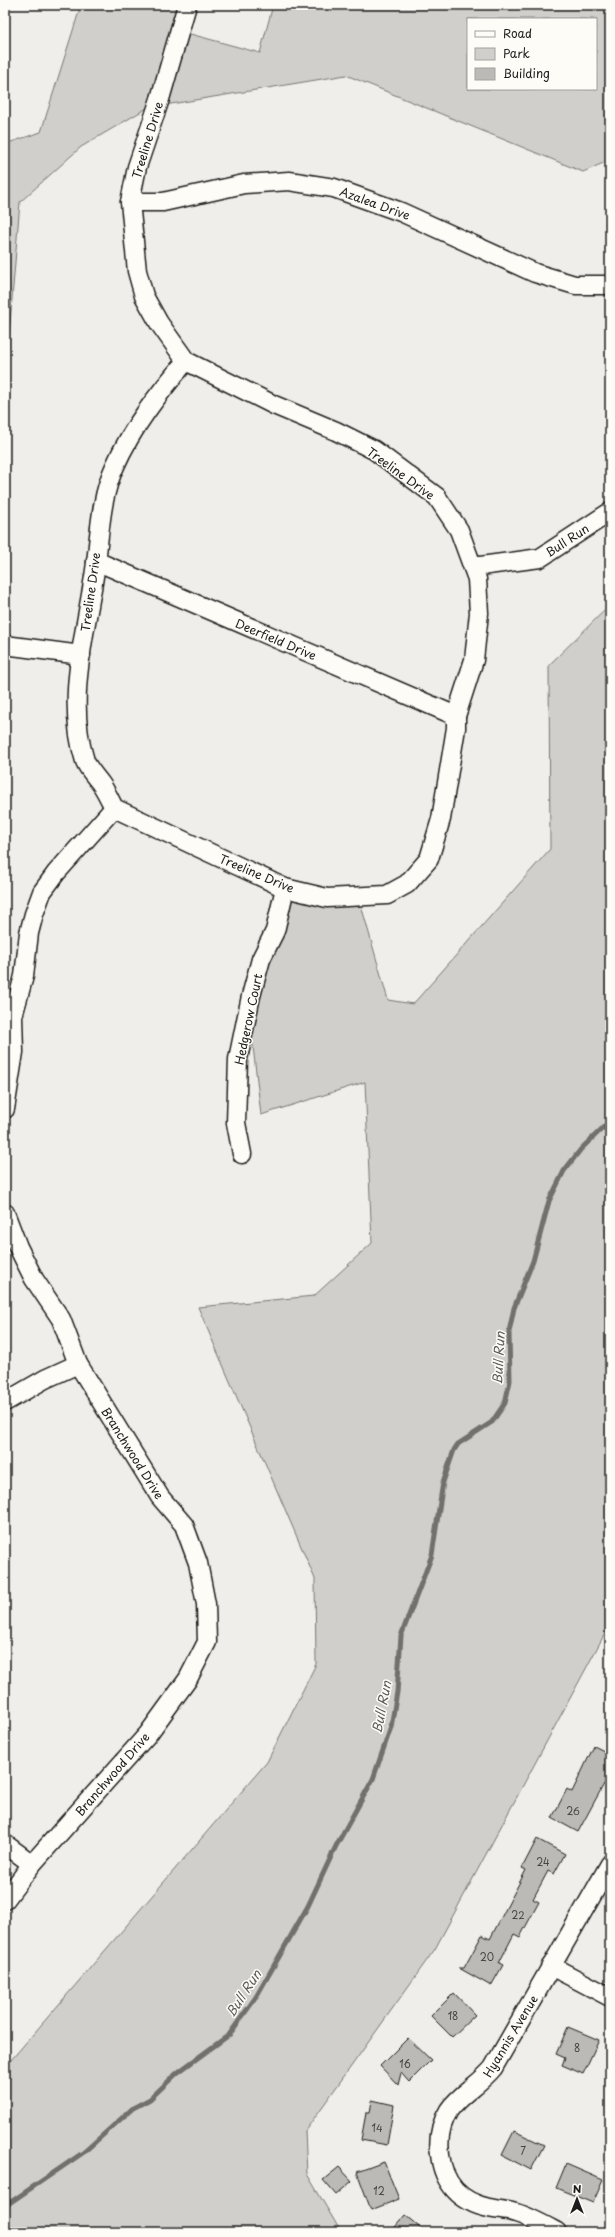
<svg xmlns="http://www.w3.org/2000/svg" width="615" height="2237" font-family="'Playpen Sans',sans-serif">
<rect width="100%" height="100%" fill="#f0eeea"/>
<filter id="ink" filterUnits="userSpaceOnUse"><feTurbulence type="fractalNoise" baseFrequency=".025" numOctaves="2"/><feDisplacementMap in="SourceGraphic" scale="8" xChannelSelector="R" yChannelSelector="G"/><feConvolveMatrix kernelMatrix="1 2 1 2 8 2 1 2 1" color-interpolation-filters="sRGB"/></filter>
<g filter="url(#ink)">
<g fill="#d0cfcc" stroke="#767674" fill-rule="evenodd">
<path d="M81,5h99l-8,24 88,24 13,-48h337v155l-27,12 -237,-97 -199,33 -66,39 -61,55 -15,182v-240l36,-12zM468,19h128v70h-128z"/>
<path d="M610,605v1019l-175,325 -130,182 2,43 34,58h-336v-165l262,-305 49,-98 -1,-85 -117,-272 116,-11 58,-53 -7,-161 -104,33 -14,-120 39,-101 75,11 27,95 25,4 137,-155 -1,-184z"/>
</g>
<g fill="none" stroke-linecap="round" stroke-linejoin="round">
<path stroke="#706f6d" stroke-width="5" d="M5,2206l79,-54 49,-44 17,-9 27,-26 52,-38 27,-38 52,-91 28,-60 37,-67 18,-52 6,-35 4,-56 31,-81 11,-73 11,-32 4,-6 34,-22 13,-19 5,-22 -1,-49 5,-24 19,-47 16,-60 15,-30 17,-22 29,-28"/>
</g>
<g fill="#bbbab6" stroke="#1c1c1c">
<path d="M594,1746l16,8v33l-6,-3 -26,48 -26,-14 15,-29 5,3z"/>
<path d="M537,1839l28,15 -11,20 -6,-3 -15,28 6,3 -19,35 -6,-3 -15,29 4,2 -12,21 -32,-18h5l18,-33 8,4 36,-69 -4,-2z"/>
<path d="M454,1993l21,22 -23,22 -21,-21z"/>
<path d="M568,2027l31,13 -16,34 -21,-9 3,-7 -9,-4z"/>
<path d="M408,2038l23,22 -22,22 -8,-9 -3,12 -18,-19z"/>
<path d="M372,2100l22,5 -7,40 -26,-5 5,-27h4z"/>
<path d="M514,2131l30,14 -13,25 -29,-15z"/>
<path d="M384,2162l15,37 -28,11 -14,-38z"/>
<path d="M566,2164l37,16 -10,23 -37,-15z"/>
<path d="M339,2167l13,14 -16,14 -13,-15z"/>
<path d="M405,2215l20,17h-34z"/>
</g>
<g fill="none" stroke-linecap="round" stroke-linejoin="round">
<defs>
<g id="minor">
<path d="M130,202h33l81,-18 45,-3 45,7 67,24 134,61 40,12h35"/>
<path d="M186,361c-27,32 -54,66 -71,105 -15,32 -15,69 -20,104 -9,63 -30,128 -10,191 3,8 11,16 16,23 5,7 9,16 13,24l171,80 42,10 60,-3 20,-11 22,-25 12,-40 15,-91v-12l18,-56 5,-47 -2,-34 -18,-49 -22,-33 -63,-47 -38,-19 -62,-26 -88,-44 -27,-38 -15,-27 -7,-25 -7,-69 7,-35 23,-68 27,-94"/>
<path d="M96,561l360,155"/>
<path d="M473,567l67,-9 70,-46"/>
<path d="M5,645l76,10"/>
<path d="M5,1109l9,-57 -1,-36 11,-40 5,-43 5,-19 8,-22 14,-19 58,-65"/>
<path d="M242,1154l-6,-31 2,-64 13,-63 10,-37 14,-28 10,-43"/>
<path d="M5,1213l13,34 16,32 27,40 17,45 82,133 24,28 14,38 8,41 1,38 -19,37 -40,55 -116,130 -27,36"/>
<path d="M5,1402l40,-23 33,-15"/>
<path d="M5,1844l27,20"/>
<path d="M551,1966l59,31"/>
<path d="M557,2232c-13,-7 -27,-15 -41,-19 -9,-3 -19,-3 -27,-5 -29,-6 -46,-25 -49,-54 -2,-15 1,-31 9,-44 11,-16 31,-26 44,-42l117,-204"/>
</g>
</defs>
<use href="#minor" stroke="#1c1c1c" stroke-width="21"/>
<use href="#minor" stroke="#fdfcf7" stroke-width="18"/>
</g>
</g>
<g text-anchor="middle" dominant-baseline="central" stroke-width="3" stroke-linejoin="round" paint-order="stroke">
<g font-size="10" fill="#444442">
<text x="573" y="1810">26</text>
<text x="543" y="1861">24</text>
<text x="518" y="1914">22</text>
<text x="487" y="1956">20</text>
<text x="453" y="2015">18</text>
<text x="577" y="2047">8</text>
<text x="405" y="2063">16</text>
<text x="377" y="2127">14</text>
<text x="523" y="2150">7</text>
<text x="379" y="2190">12</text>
</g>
<g font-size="12" fill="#1c1c1c" stroke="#fdfcf7">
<text transform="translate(147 140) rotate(-73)">Treeline Drive</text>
<text transform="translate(375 203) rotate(20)">Azalea Drive</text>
<text transform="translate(401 473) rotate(36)">Treeline Drive</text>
<text transform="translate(567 540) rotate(-33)">Bull Run</text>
<text transform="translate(90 592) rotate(-82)">Treeline Drive</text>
<text transform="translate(276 639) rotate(23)">Deerfield Drive</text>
<text transform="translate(257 873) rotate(23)">Treeline Drive</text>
<text transform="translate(248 1019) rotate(-78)">Hedgerow Court</text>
<text transform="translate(133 1453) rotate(58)">Branchwood Drive</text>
<text transform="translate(112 1774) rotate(-49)">Branchwood Drive</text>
<text transform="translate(510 2036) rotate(-59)">Hyannis Avenue</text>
</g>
<g font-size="13" font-style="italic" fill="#5b5b59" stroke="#fdfcf7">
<text transform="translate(498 1358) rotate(-87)">Bull Run</text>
<text transform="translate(381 1707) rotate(-79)">Bull Run</text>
<text transform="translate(243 1993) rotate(-57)">Bull Run</text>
</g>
</g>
<rect width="615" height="2237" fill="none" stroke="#fdfcf7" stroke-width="20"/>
<rect x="10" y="10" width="595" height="2217" fill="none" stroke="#1c1c1c" stroke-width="1.5" filter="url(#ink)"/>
<rect x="467" y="18" width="130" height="72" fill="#fdfcf7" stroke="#a3a29f"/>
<rect x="475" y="31" width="20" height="6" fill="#fdfcf7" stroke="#a3a29f"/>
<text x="503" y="38" font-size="12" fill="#1c1c1c">Road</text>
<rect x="475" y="48" width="20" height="12" fill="#d0cfcc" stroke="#a3a29f"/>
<text x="503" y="58" font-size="12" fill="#1c1c1c">Park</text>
<rect x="475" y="68" width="20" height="12" fill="#bbbab6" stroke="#a3a29f"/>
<text x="503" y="78" font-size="12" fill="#1c1c1c">Building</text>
<g transform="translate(577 2199)" stroke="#fdfcf7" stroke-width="3" paint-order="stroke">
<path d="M0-3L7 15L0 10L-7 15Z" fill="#1c1c1c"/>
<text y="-6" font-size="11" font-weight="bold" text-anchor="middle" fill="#1c1c1c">N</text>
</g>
</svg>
